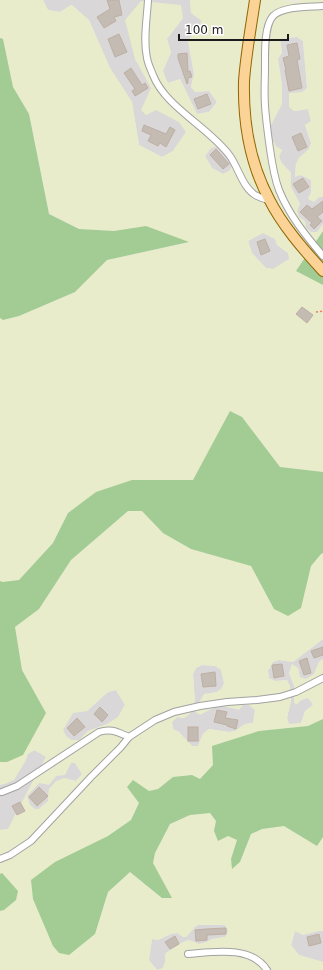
<svg xmlns="http://www.w3.org/2000/svg" width="323" height="970" font-family="'DejaVu Sans',sans-serif">
<rect width="100%" height="100%" fill="#ece9e0"/>
<g fill="#d9d7d7">
<path d="M43,0h147l1,13 11,8 -14,20 6,33 -3,13 5,5 13,-1 8,11 -8,10 -12,2 -17,-35 -12,4 -3,-6 -2,-6 8,-19 -4,-13 16,-21 -48,41 17,29 -6,27 10,-6 23,13 7,10 -13,19 -11,6 -23,-12 -7,-43 -22,-34 -21,-48 -17,-15 -12,7 -12,-2z"/>
<path d="M297,37l6,4 4,47 -5,4 -8,19 14,-2 3,13 -6,3 6,18 -2,6 -10,9 -3,6 -1,12 6,-1 10,5v13l-3,5 15,-1v27l-6,8h-6l-5,-4 -1,-7 -6,-4 -2,-6 3,-7 -9,-17v-14l-10,-11 -2,-6 3,-6 -6,-3 -6,-12 -1,-7 13,-24v-19l-4,-27 4,-5 -2,-14z"/>
<path d="M215,147h4l7,7 5,8v6l-2,3 -6,3 -11,-6 -7,-12 6,-8z"/>
<path d="M263,233l12,6 2,6 11,8 2,6 -17,10 -7,-1 -14,-15 -4,-12z"/>
<path d="M323,639v20l-4,3 -5,12 -8,5 -6,-1 -2,-10 -9,5 5,13v17l13,-5 3,2 3,5 -8,6 -4,12 -12,2 -2,-7 4,-17 -4,-21 -12,1 -6,-3 -1,-7 5,-9 6,-2 14,2z"/>
<path d="M202,665l14,1 5,4 3,13 -2,5 -5,4 -13,3 -10,16 25,-6h30l6,5 -2,13 -8,1 -10,7 -6,1 -20,-3 -6,5 -5,12h-6l-13,-14 -6,-3 -1,-7 5,-5 7,1 11,-17 -2,-27 3,-6z"/>
<path d="M116,690l9,15 -7,12 -11,7 -19,7 -9,9h-8l-5,-4 -3,-6 10,-18 14,-1 21,-19z"/>
<path d="M34,750l12,7 -25,47 4,7 -8,4 -1,-1 -8,15 -8,1v-45l7,-2 18,-21 2,-8z"/>
<path d="M71,763h4l7,11 -6,7 -12,-3 -15,11 -1,12 -9,8h-4l-5,-4 -3,-9 12,-13 17,-7z"/>
<path d="M198,925h27l3,6 -1,3 -2,3 -13,2 -5,3 -8,2 -10,-4 -6,2 -17,11 -1,3v6l-2,6 -6,2 -8,-10 3,-21 6,1 13,-6 7,-1 5,4h3l9,-10z"/>
<path d="M295,931l8,4 15,-4h5v31l-24,-7 -8,-10z"/>
</g>
<g fill="#e8ecca" fill-rule="evenodd">
<path d="M0,0h43l5,10 12,2 11,-7 18,15 21,48 22,34 7,43 23,12 11,-6 13,-19 -7,-10 -23,-12 -10,5 -5,-5 10,-22 -16,-29 -10,-39 16,-19 40,4 2,13 -16,21 4,13 -8,19 2,6 3,6 12,-4 17,35 12,-2 8,-10 -8,-11 -14,1 -4,-5 3,-13 -6,-33 14,-20 -11,-8 -1,-13h95v1l15,1 1,-2h22v197h-4l-5,5 -6,-3 3,-6v-13l-10,-5 -6,2 1,-13 3,-6 10,-9 2,-6 -6,-18 6,-4 -3,-12 -14,2 -5,-4v-14l13,-1 5,-4 -4,-47 -6,-4 -17,2 2,14 -4,6 4,26v19l-13,25 1,6 6,11 6,4 -3,6 2,6 10,11v14l9,17 -3,7 2,6 6,4 1,7 5,4h6l6,-8v7l-27,40 27,14v187l-43,-5 -38,-50 -12,-6 -37,69h-61l-64,33 -15,30 -34,38 -16,1 -3,-1v-263l3,2 16,-4 56,-24 32,-32 81,-17 -42,-17 -32,5 -35,-2 -30,-15 -20,-100 -16,-27 -10,-48 -3,-1zM215,147h4l7,7 5,8v7l-2,2 -6,3 -11,-6 -7,-12 6,-8zM263,233l12,6 2,6 11,8 1,6 -16,10 -7,-1 -14,-15 -4,-12z"/>
<path d="M142,510l21,23 28,16 60,17 23,43 27,-1 10,-42 10,-13h2v86l-30,23 -14,-2 -6,2 -5,9 1,7 6,3 12,-1 3,6 1,15 -4,17 2,6 12,-1 4,-12 8,-6 -3,-5 -3,-2 -6,2 -5,5 -2,-3v-16l-5,-13 3,-9 6,4 2,9 6,2 8,-5 5,-12 4,-3v60l-15,7 -49,5 -46,34 -13,14 -8,-4 -19,2 -15,12 -9,2 -22,-4 12,16 -8,17 -23,16 -53,26 40,72 13,-42 22,-20 32,26 -9,-35 2,-10 15,-29 20,-9 20,-2 6,8 -2,10 14,5 9,4 -6,19 9,3 11,-28 11,-5 22,-3 33,20 6,-9v94h-5l-15,4 -8,-4 -4,14 8,10 24,7v8h-165l5,-2 2,-6v-6l1,-3 17,-11 6,-2 10,4 8,-2 5,-3 13,-2 2,-3 1,-3 -3,-6h-27l-3,2 -9,10h-3l-6,-4 -6,1 -13,6 -6,-1 -3,21 8,10h-157v-59l4,-1 -2,-36h-2v-44l8,-1 8,-16 1,2 8,-4 -4,-7 25,-47 -11,-7 -7,4 -3,8 -11,18 -7,3 -7,2v-23h7l39,-49 -24,-43 -7,-43 24,-18 32,-49 57,-49zM202,665l13,1 6,4 3,13 -2,5 -5,4 -13,2 -10,17 6,4 19,-10 20,5 4,-5h6l6,5 -2,13 -8,1 -10,7 -6,1 -20,-3 -6,5 -5,12h-6l-13,-14 -6,-3 -1,-7 5,-5 7,1 6,-4 3,-6 2,-7 -2,-27 3,-6zM116,690l9,15 -7,12 -11,7 -19,7 -9,9h-8l-5,-4 -3,-6 10,-17 14,-2 21,-19zM71,763h4l7,11 -6,7 -12,-3 -8,3 -7,8 -1,12 -9,8h-4l-5,-4 -3,-9 12,-13 10,2 7,-9 9,-1z"/>
</g>
<g fill="#a2cc94">
<path d="M0,38l3,1 10,48 16,27 20,100 30,15 35,2 32,-5 43,16 -82,18 -32,32 -56,24 -16,4 -3,-2z"/>
<path d="M323,231v54l-27,-14z"/>
<path d="M230,411l12,6 38,50 43,5v81l-2,1 -10,12 -10,42 -13,8 -14,-7 -23,-43 -60,-17 -28,-16 -21,-22h-14l-57,49 -32,49 -24,18 7,43 24,43 -23,42 -16,7h-7v-181l3,1 16,-2 34,-37 15,-30 28,-21 36,-12h61z"/>
<path d="M323,719v118l-6,9 -33,-20 -22,3 -11,5 -11,28 -8,7 -1,-10 6,-19 -9,-4 -10,5 -4,-10 2,-10 -6,-8 -20,2 -20,9 -15,29 -2,10 19,35h-10l-32,-26 -22,20 -13,42 -26,21 -10,-2 -6,-7 -20,-47 -2,-19 24,-18 53,-26 23,-16 8,-17 -12,-16 6,-7 16,11 9,-2 15,-12 19,-2 8,4 13,-14 -1,-19 47,-15 49,-5z"/>
<path d="M2,873l16,18 -2,9 -12,10 -4,1v-37z"/>
</g>
<g fill="#c4bbb3" stroke="#beafa2">
<path d="M107,0h12l3,15 -8,2 2,4 -12,7 -7,-11 13,-8z"/>
<path d="M119,34l8,18 -12,5 -7,-18z"/>
<path d="M297,43l3,16 -3,1 5,28 -13,3 -4,-21h1l-3,-12 6,-2 -2,-11z"/>
<path d="M187,53l1,19 2,-1 2,6 -4,1v5l-1,1 -9,-26v-4z"/>
<path d="M131,68l11,17 3,-2 3,5 -13,8 -3,-5 3,-2 -11,-16z"/>
<path d="M207,94l4,10 -13,5 -4,-10z"/>
<path d="M144,125l22,9 4,-7 5,3 -9,17 -6,-4 -2,3 -10,-5 3,-6 -9,-4z"/>
<path d="M301,133l6,14 -9,4 -6,-14z"/>
<path d="M216,149l13,15 -6,5 -13,-14z"/>
<path d="M303,178l6,9 -10,6 -6,-9z"/>
<path d="M323,201v11l-6,5 5,4 -8,8 -4,-4 2,-2 -12,-11 7,-7 5,4z"/>
<path d="M265,239l5,12 -9,4 -4,-13z"/>
<path d="M302,307l11,8 -6,8 -11,-9z"/>
<path d="M323,647v8l-9,3 -3,-7z"/>
<path d="M307,658l4,15 -7,2 -5,-14z"/>
<path d="M282,664l2,12 -10,2 -2,-13z"/>
<path d="M215,672l1,14 -13,1 -2,-13z"/>
<path d="M100,707l8,8 -6,7 -8,-8z"/>
<path d="M217,710l10,2 -2,6 13,2 -2,9 -9,-3v-1l-13,-3z"/>
<path d="M77,718l8,9 -11,9 -7,-8z"/>
<rect x="188" y="727" width="10" height="14"/>
<path d="M39,787l9,9 -11,10 -8,-9z"/>
<path d="M20,802l5,9 -8,4 -5,-9z"/>
<path d="M226,928v6l-19,1v5l-11,1 -1,-11 11,-1z"/>
<path d="M319,934l2,9 -12,3 -2,-9z"/>
<path d="M175,936l4,8 -9,5 -5,-7z"/>
</g>
<g fill="none" stroke-linecap="round" stroke-linejoin="round">
<defs>
<g id="street">
<path d="M148,0c-1,19 -5,39 -1,58 1,6 4,12 6,17 12,32 57,53 77,81 9,13 13,33 27,40 4,2 8,3 12,4"/>
<path d="M323,6c-14,1 -40,0 -50,10 -9,10 -8,37 -8,50 0,14 -1,27 0,40 1,14 3,29 5,43 2,14 4,28 9,41 10,25 27,46 44,66"/>
<path d="M2,792l15,-6 82,-54c12,-4 18,0 30,5"/>
<path d="M0,859l10,-4 21,-14 60,-64 30,-30 8,-10 26,-17 19,-8 26,-6 27,-4 30,-2 23,-3 16,-5 27,-14"/>
<path d="M188,954c25,-2 63,-9 79,16"/>
</g>
<path id="primary" d="M255,0c-4,27 -9,54 -11,81 -1,40 6,82 25,118 13,26 34,50 54,72"/>
</defs>
<use href="#street" stroke="#a2a2a2" stroke-width="8"/>
<use href="#primary" stroke="#916600" stroke-width="12"/>
<path stroke="#f97964" stroke-width="1.5" stroke-dasharray="2 2" stroke-linecap="butt" d="M316,312l7,-1"/>
<use href="#street" stroke="#fff" stroke-width="6"/>
<use href="#primary" stroke="#fbd396" stroke-width="10"/>
</g>
<path d="M179 34v6h109v-6" fill="none" stroke="#1b1b1b" stroke-width="2"/>
<text x="185" y="34" font-size="12" fill="#1b1b1b" stroke="#ffffff" stroke-width="3" paint-order="stroke">100 m</text>
</svg>
